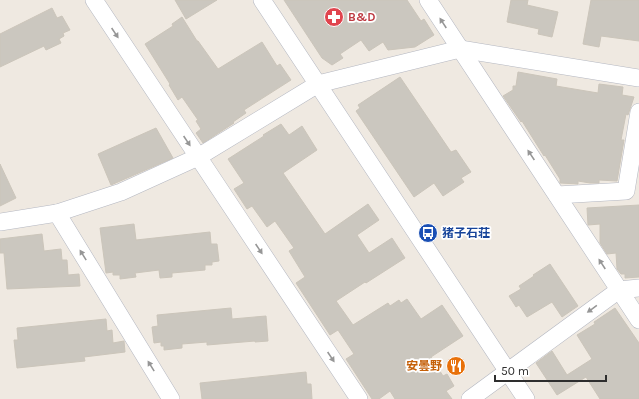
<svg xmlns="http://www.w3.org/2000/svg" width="639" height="399" font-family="Karla,'Noto Sans JP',sans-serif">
<rect width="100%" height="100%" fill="#efe9e1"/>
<g fill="#cbc7bf" stroke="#cbc5ba">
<path d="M175,0h42l-31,19z"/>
<path d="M284,0h123l14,21 3,-2 10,16 -19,12 -27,3 -5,-8 -14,9 -8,-11 -21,14 3,4 -11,7 -10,-7z"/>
<path d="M511,0h17l-1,5 31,7 -6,25 -14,-3 1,-5 -32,-7z"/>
<path d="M591,0h48v41l-38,-5 -2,11 -16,-3z"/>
<path d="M52,8l5,10 5,-2 8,14 -7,3 1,3 -5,3 2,4 -15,7 -2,-4 -44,21v-33z"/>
<path d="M182,17l15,24h1l20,28 44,-27 15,24 3,-2 11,16 -47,30 2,3 -13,9 1,1 -31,20 -7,-10 5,-4 -5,-8 2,-1 -16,-23 -4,3 -9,-15 1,-1 -25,-40 28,-18 -1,-2z"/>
<path d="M518,72l39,7 -1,7 42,7 1,-9 24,3 -1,8 12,2 -6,18 -2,-1 -5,26h3l-7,41 -18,-1v3h-9l-12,-2v3l-18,-1v-4l-15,-24 -1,1 -22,-35 -1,1 -18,-26 10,-6v-4h3z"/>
<path d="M400,77l51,75 5,-2 15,22 -10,6 3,4 -21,14 -9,-13 -20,14 -58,-86 4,-3 -2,-3z"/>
<path d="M281,124l8,11 13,-9 15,24 -34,23 42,61 43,-30 11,16 -22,15 12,18 23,-15 13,20 -39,25 -1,-1 -29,19 17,24 35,-22 2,3 9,-6 2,3 6,-4 14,20 21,-14 21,31 -32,21 12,19 4,-2 7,12 -8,5 6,8h-57l-5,-8 -11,8h-7l-26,-40 8,-5 -16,-24 -8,5 -34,-52 9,-6 -16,-26 5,-3 -19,-27 -8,6 -15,-21 -5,3 -13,-20 10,-6 -16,-24 36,-23 -1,-1z"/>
<path d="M156,128l17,30 -62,27 -13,-31z"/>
<path d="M0,164l16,34 -16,8z"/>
<path d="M639,205v72l-14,1v-4h-4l-4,-5 -1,-16 -9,1 -7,-11v-19l-12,1 -1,-17z"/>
<path d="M134,224l2,16 74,-8 1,12h6l2,17 -7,1v3h-7v5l-33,3v4l-12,1 -1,-8 -24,3 1,4 -16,2v-4h-7v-3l-7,1 -6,-45z"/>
<path d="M42,234l2,17 17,-2 1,11h5l1,15 11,-1 1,12 -73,3 -3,-36h-4v-14z"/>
<path d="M550,264l28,42 -16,11 -10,-15 -25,15 -8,-12 -3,2 -7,-11 12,-7 -2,-3 15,-10 -1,-1z"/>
<path d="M231,308l1,11 34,-3 2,25 -13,1v-1l-48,4v-3l-25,2v4l-18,2v-4h-3v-4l-7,1 -2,-16 6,-1 -1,-11z"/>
<path d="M615,308l24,35v56h-39l-14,-22 -29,18 -21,-32 16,-12 15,24 25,-16 -15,-24 18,-11 -1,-2z"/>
<path d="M106,319l1,12 5,-1 1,13 11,-2 1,11 -41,5 1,4 -68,7 -3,-28h4l-1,-12z"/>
<path d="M306,372l1,12h4l1,15h-110l-2,-16z"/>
</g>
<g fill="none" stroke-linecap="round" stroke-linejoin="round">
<defs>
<g id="minor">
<path d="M94,0l265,399"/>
<path d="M262,0l264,399"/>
<path d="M428,0l211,320"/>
<path d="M557,195l69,-4 13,-79"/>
<path d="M57,213l114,186"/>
<path d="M0,222l57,-9 64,-21 77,-35 120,-73 142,-35 179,29"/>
<path d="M470,399l149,-109 20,-2"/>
</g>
</defs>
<use href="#minor" stroke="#b4b7c1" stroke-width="18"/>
<use href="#minor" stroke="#fff" stroke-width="17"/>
</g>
<defs><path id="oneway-solid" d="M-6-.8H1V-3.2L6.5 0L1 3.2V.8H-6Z"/></defs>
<g fill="#969696">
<use href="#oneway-solid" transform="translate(443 23) rotate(-123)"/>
<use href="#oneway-solid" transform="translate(115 33) rotate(56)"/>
<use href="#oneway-solid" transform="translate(187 141) rotate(56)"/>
<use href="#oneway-solid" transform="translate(531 155) rotate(-124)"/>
<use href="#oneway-solid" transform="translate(259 249) rotate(56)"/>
<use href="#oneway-solid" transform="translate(83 255) rotate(-122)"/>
<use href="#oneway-solid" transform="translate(602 264) rotate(-123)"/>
<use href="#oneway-solid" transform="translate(592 309) rotate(144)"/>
<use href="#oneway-solid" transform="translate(331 357) rotate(56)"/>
<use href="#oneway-solid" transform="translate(151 366) rotate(-122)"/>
</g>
<defs>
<symbol id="pharmacy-disc" viewBox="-11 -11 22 22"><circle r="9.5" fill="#e0444e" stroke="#fff"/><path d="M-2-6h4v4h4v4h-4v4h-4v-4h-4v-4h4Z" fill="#fff"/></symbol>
<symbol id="bus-disc" viewBox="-11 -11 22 22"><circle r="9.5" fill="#1a4fb4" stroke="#fff"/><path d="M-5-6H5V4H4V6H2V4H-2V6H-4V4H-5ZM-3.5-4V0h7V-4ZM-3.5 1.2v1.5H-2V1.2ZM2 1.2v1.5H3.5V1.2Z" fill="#fff"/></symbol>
<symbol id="restaurant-disc" viewBox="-11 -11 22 22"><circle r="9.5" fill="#e8710a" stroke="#fff"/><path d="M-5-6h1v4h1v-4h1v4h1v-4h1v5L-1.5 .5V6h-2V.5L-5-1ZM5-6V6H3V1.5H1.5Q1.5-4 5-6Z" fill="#fff"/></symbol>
</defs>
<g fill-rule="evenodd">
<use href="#pharmacy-disc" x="323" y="6" width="22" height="22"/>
<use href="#bus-disc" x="417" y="222" width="22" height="22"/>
<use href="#restaurant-disc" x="445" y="355" width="22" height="22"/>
</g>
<g text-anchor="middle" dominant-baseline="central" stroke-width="3.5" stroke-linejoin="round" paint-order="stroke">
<g font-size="12" font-weight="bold" fill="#be3a42" stroke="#fff" text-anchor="start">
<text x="348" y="17">B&amp;D</text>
</g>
<g font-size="12" font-weight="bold" fill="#164399" stroke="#fff" text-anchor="start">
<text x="442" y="233">猪子石荘</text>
</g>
<g font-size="12" font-weight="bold" fill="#c56008" stroke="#fff" text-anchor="end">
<text x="442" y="366">安曇野</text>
</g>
</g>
<path d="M495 375v6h111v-6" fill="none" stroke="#2e2e2e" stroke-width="2"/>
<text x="501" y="375" font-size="12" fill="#2e2e2e" stroke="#ffffff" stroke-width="3" paint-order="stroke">50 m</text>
</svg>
